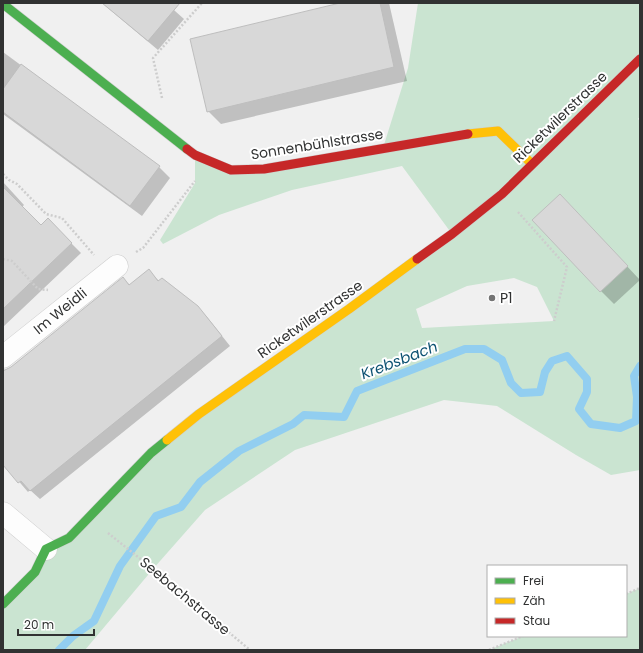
<svg xmlns="http://www.w3.org/2000/svg" width="643" height="653" font-family="Poppins,sans-serif">
<rect width="100%" height="100%" fill="#f0f0f0"/>
<g fill="#cae4d1" fill-rule="evenodd">
<path d="M418,3h222v113l-2,3 2,2v349l-29,5 -35,-20 -79,-49 -53,-6 -149,50 -90,60 -52,59 -68,81h-82v-46l148,-151 301,-219 -50,-68 -110,24 -73,25 -56,29 -3,-4 35,-57v-28l36,15 152,-22 25,-80zM514,278l23,9 17,34 -132,7 -6,-19 51,-23z"/>
<path d="M640,588v62h-151l34,-14h103v-42z"/>
</g>
<g fill="#0003">
<path d="M102,3h64l18,16 -26,31z"/>
<path d="M345,3h44l18,78 -186,43 -13,-13z"/>
<path d="M3,52l156,115 11,11 -28,38 -139,-102z"/>
<path d="M3,182l21,23 -2,2 19,19 7,-6 33,33 -78,74z"/>
<path d="M573,209l67,71 -26,24 -13,-13z"/>
<path d="M149,271l10,10 38,26 10,10 23,29 -190,153 -10,-9 -2,2 -25,-29v-93l8,-2 112,-89 7,6z"/>
</g>
<g fill="none" stroke-linecap="round" stroke-linejoin="round">
<path stroke="#92cef0" stroke-width="8" d="M59,650l14,-14 21,-15 26,-55 36,-50 25,-9 19,-25 39,-31 54,-27 11,-9 40,2 13,-26 108,-42h19l18,11 9,23 10,10 19,-1 5,-20 7,-11 15,-5 20,23v13l-8,17 12,15 29,4 16,-7 1,-24 -3,-21 6,-10"/>
</g>
<g fill="#d8d8d8" stroke="#bebebe">
<path d="M102,3h78l-32,38z"/>
<path d="M340,3h40l14,64 -187,45 -17,-73z"/>
<path d="M21,64l139,102 -30,40 -127,-94v-23z"/>
<path d="M3,187l38,38 7,-7 24,25 -69,66z"/>
<path d="M560,194l68,72 -28,26 -68,-72z"/>
<path d="M149,269l9,12 4,-3 36,28 24,30 -192,155 -9,-10 -3,2 -15,-18v-94l8,-4 112,-90 6,8z"/>
</g>
<g fill="none" stroke-linecap="round" stroke-linejoin="round">
<defs>
<g id="street">
<path d="M3,357l114,-91"/>
<path d="M3,513l43,36"/>
</g>
<g id="fast">
<path d="M3,4l184,145"/>
<path d="M3,604l32,-32 11,-23 23,-11 82,-85 16,-13"/>
</g>
<g id="slow">
<path d="M468,134l30,-3 34,33"/>
<path d="M167,440l32,-26 150,-105 68,-50"/>
</g>
<g id="jam">
<path d="M187,149l8,6 36,15 33,-1 204,-35"/>
<path d="M417,259l35,-25 50,-40 138,-135"/>
</g>
</defs>
<use href="#street" stroke="#cecece" stroke-width="23"/>
<use href="#fast" stroke="#cecece" stroke-width="10"/>
<use href="#slow" stroke="#cecece" stroke-width="10"/>
<use href="#jam" stroke="#cecece" stroke-width="10"/>
<g stroke="#cdcdcd" stroke-width="2.5" stroke-dasharray="2 2" stroke-linecap="butt">
<path d="M162,98l-9,-40 49,-55"/>
<path d="M3,174l6,6 8,4 29,30 16,4 32,37"/>
<path d="M518,212l49,55 -13,54"/>
<path d="M136,252l7,-4 52,-67"/>
<path d="M3,259l9,2 26,28 10,1"/>
<path d="M108,533l45,36 97,81"/>
<path d="M626,594l14,-6"/>
<path d="M489,650l34,-14"/>
</g>
<use href="#street" stroke="#fdfdfd" stroke-width="22"/>
<use href="#fast" stroke="#4caf50" stroke-width="9"/>
<use href="#slow" stroke="#ffc107" stroke-width="9"/>
<use href="#jam" stroke="#c62828" stroke-width="9"/>
</g>
<circle fill="#747474" stroke="#fff" stroke-width="1.5" cx="492" cy="298" r="4"/>
<g text-anchor="middle" dominant-baseline="central" stroke-width="4" stroke-linejoin="round" paint-order="stroke">
<g font-size="14" fill="#313232" stroke="#fff">
<text transform="translate(560 117) rotate(-44)">Ricketwilerstrasse</text>
<text transform="translate(317 144) rotate(-9)">Sonnenbühlstrasse</text>
<text transform="translate(60 311) rotate(-39)">Im Weidli</text>
<text transform="translate(310 319) rotate(-35)">Ricketwilerstrasse</text>
<text transform="translate(185 596) rotate(40)">Seebachstrasse</text>
</g>
<g font-size="14" fill="#313232" stroke="#fff" text-anchor="start">
<text x="500" y="298">P1</text>
</g>
<g font-size="15" font-style="italic" fill="#0d5272" stroke="#fff">
<text transform="translate(399 360) rotate(-21)">Krebsbach</text>
</g>
</g>
<rect width="643" height="653" fill="none" stroke="#313232" stroke-width="8"/>
<rect x="487" y="565" width="140" height="72" fill="#ffffff" stroke="#adadad"/>
<rect x="495" y="578" width="20" height="6" fill="#4caf50" stroke="#adadad"/>
<text x="523" y="585" font-size="12" fill="#313232">Frei</text>
<rect x="495" y="598" width="20" height="6" fill="#ffc107" stroke="#adadad"/>
<text x="523" y="605" font-size="12" fill="#313232">Zäh</text>
<rect x="495" y="618" width="20" height="6" fill="#c62828" stroke="#adadad"/>
<text x="523" y="625" font-size="12" fill="#313232">Stau</text>
<path d="M18 629v6h76v-6" fill="none" stroke="#313232" stroke-width="2"/>
<text x="24" y="629" font-size="12" fill="#313232" stroke="#ffffff" stroke-width="3" paint-order="stroke">20 m</text>
</svg>
